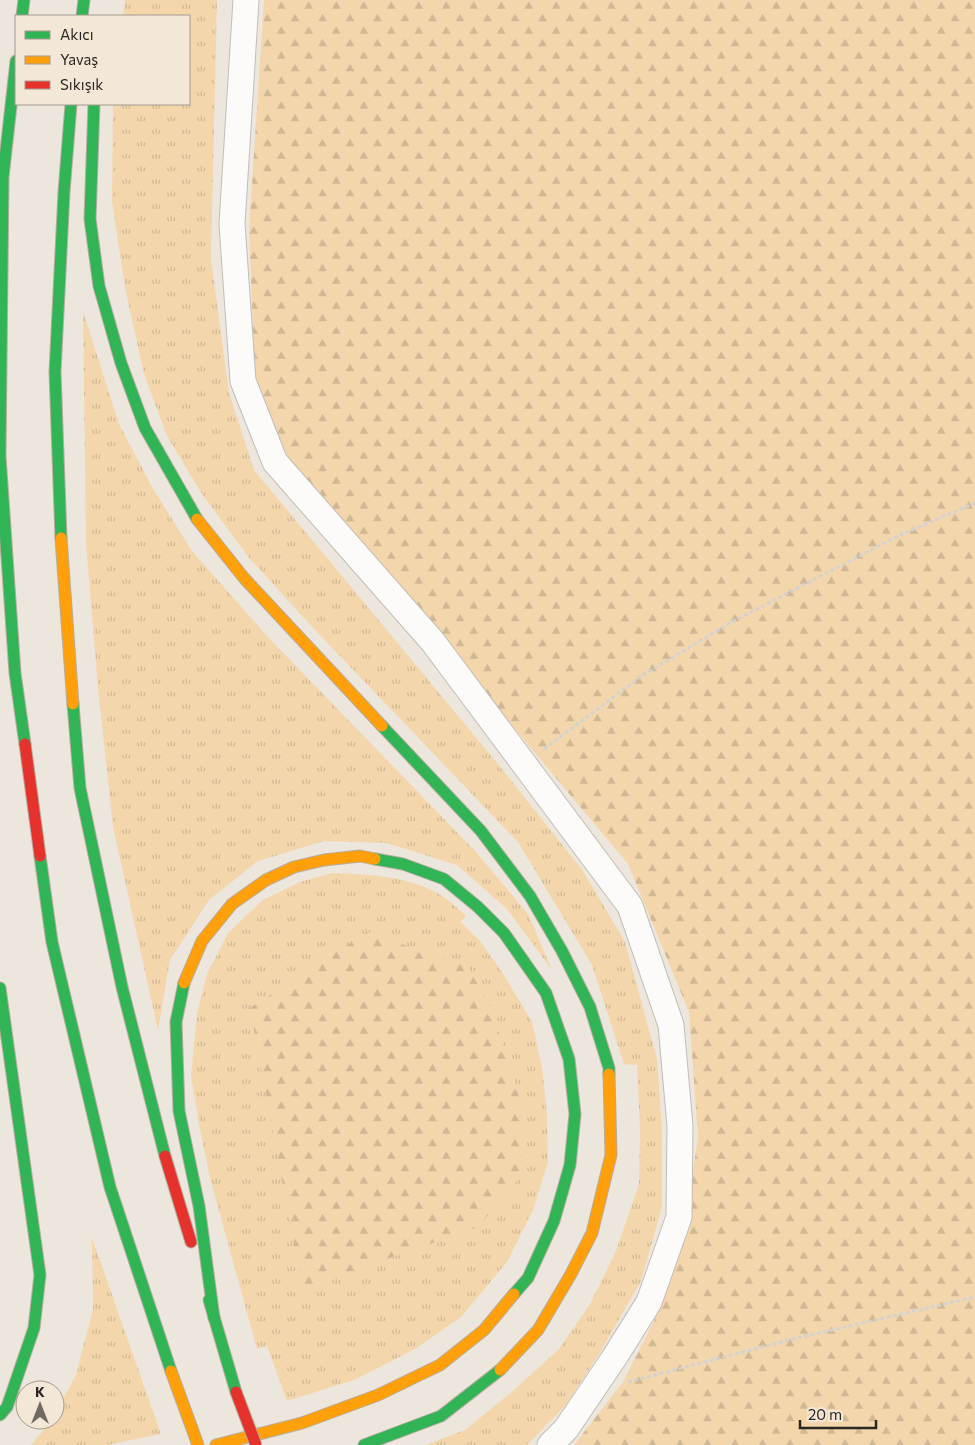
<svg xmlns="http://www.w3.org/2000/svg" width="975" height="1445" font-family="Commissioner,sans-serif">
<defs>
<pattern id="grass-tufts" width="24" height="20" patternUnits="userSpaceOnUse" patternTransform="scale(1.25)"><rect width="24" height="20" fill="#f4d6ac"/><path d="M3 7l-1-3M5 7V3M7 7l1-3M15 17l-1-3M17 17v-4M19 17l1-3" fill="none" stroke="#d1b894"/></pattern>
<pattern id="forest-firs" width="22" height="20" patternUnits="userSpaceOnUse" patternTransform="scale(1.25)"><rect width="22" height="20" fill="#f4d6ac"/><path d="M5 1l3.5 6h-7zM16 11l3.5 6h-7z" fill="#d1b894"/></pattern>
</defs>
<rect width="100%" height="100%" fill="#ede6dd"/>
<g fill="url(#grass-tufts)">
<path d="M125,0h92l-6,259 18,134 25,77 244,294 85,107 42,71 32,117 5,71v77l-21,74 -40,70 -36,55 -38,39h-101l39,-15 48,-39 46,-42 31,-45 26,-53 23,-67 1,-54 -3,-65 -13,-1 -32,-99 -74,-123 -202,-211 -66,-72 -48,-65 -35,-58 -23,-62 -19,-86 -13,-87 1,-97h76v-88h-66z"/>
<path d="M83,311l36,113 33,63 40,64 75,85 209,216 52,62 24,56 -45,-61 -50,-44 -71,-22 -62,-2 -66,20 -49,39 -39,60 -12,70 -45,-203 -15,-139 -12,-145z"/>
<path d="M332,873c36,1 75,3 107,21 10,6 19,15 27,22l-5,6 19,19 24,34 28,47 10,46 5,46 1,48 -15,48 -26,52 -46,55 -46,32 -61,31 -67,21 -20,-55 -10,3 -47,-171 -10,-49 -9,-53 6,-63 10,-39 21,-41 35,-33 37,-18z"/>
<path d="M92,1238l69,196 -54,11h-76l21,-25h3v-6l21,-39 17,-66z"/>
</g>
<g fill="url(#forest-firs)">
<path d="M264,0h711v1445h-401l49,-63 32,-63 28,-77 15,-105 -9,-125 -61,-148 -340,-406 -33,-81 -6,-147z"/>
<path d="M367,932l101,35 24,43 28,89v78l-42,50 -176,62 -52,-281z"/>
</g>
<g fill="none" stroke-linecap="round" stroke-linejoin="round">
<defs>
<path id="street" d="M246,0l-14,224 11,157 32,81 158,180 197,264 41,119 9,101 -1,91 -30,85 -35,56 -48,71 -16,16"/>
<g id="fast">
<path d="M22,16l2,-16"/>
<path d="M82,16l2,-16"/>
<path d="M16,61l-13,116 -3,279 15,217 10,71"/>
<path d="M94,104l-4,115 9,67 22,77 24,65 52,91"/>
<path d="M61,538l-6,-166 9,-180 7,-88"/>
<path d="M73,704l7,84 42,199 43,169"/>
<path d="M382,726l99,105 49,65 32,55 28,56 19,61v6"/>
<path d="M40,856l12,86 58,245 61,184"/>
<path d="M375,859l28,5 41,15 34,28 26,26 42,60 23,66 6,55 -5,51 -16,56 -26,57 -14,16"/>
<path d="M184,983l-8,39 3,89 20,95 15,112"/>
<path d="M0,988l40,287 -6,53 -27,79 -7,8"/>
<path d="M209,1300l27,92"/>
<path d="M364,1445l77,-29 59,-46"/>
</g>
<g id="slow">
<path d="M197,519l47,59 138,148"/>
<path d="M61,538l12,166"/>
<path d="M184,983l18,-42 30,-37 34,-24 28,-13 30,-7 36,-4 15,3"/>
<path d="M500,1370l38,-40 33,-56 21,-41 19,-78 -2,-81"/>
<path d="M171,1371l27,74"/>
<path d="M216,1445l86,-22 76,-28 62,-30 44,-35 30,-36"/>
</g>
<g id="jam">
<path d="M25,744l15,112"/>
<path d="M165,1156l26,86"/>
</g>
</defs>
<use href="#street" stroke="#c3bdb6" stroke-width="27"/>
<use href="#fast" stroke="#b7ad9f" stroke-width="13"/>
<use href="#slow" stroke="#b7ad9f" stroke-width="13"/>
<use href="#jam" stroke="#b7ad9f" stroke-width="13"/>
<g stroke="#d4d2d0" stroke-width="3" stroke-dasharray="4 2.5" stroke-linecap="butt">
<path d="M544,749l96,-72 88,-53 174,-90 73,-31"/>
<path d="M628,1382l165,-43 182,-42"/>
</g>
<use href="#street" stroke="#fcfbfa" stroke-width="25"/>
<use href="#fast" stroke="#30b455" stroke-width="11"/>
<use href="#slow" stroke="#ff9f0a" stroke-width="11"/>
<use href="#jam" stroke="#e5322d" stroke-width="11"/>
<defs>
<path id="jam-bridge" d="M236,1392l20,53"/>
</defs>
<use href="#jam-bridge" stroke="#b7ad9f" stroke-width="13" stroke-linecap="butt"/>
<use href="#jam-bridge" stroke="#e5322d" stroke-width="11"/>
</g>
<rect x="15" y="15" width="175" height="90" fill="#f3e7d7" stroke="#a39a8e"/>
<rect x="25" y="31" width="25" height="8" fill="#30b455" stroke="#a39a8e"/>
<text x="60" y="40" font-size="15" fill="#2a2620">Akıcı</text>
<rect x="25" y="56" width="25" height="8" fill="#ff9f0a" stroke="#a39a8e"/>
<text x="60" y="65" font-size="15" fill="#2a2620">Yavaş</text>
<rect x="25" y="81" width="25" height="8" fill="#e5322d" stroke="#a39a8e"/>
<text x="60" y="90" font-size="15" fill="#2a2620">Sıkışık</text>
<g transform="translate(40 1405)"><circle r="24" fill="#f3e7d7" stroke="#a39a8e"/>
<path d="M0-4L9 19L0 12L-9 19Z" fill="#6e6962"/>
<text y="-8" font-size="14" font-weight="bold" text-anchor="middle" fill="#2a2620">K</text>
</g>
<path d="M800 1420v8h76v-8" fill="none" stroke="#2a2620" stroke-width="2.5"/>
<text x="808" y="1420" font-size="15" fill="#2a2620" stroke="#f3e7d7" stroke-width="4" paint-order="stroke">20 m</text>
</svg>
